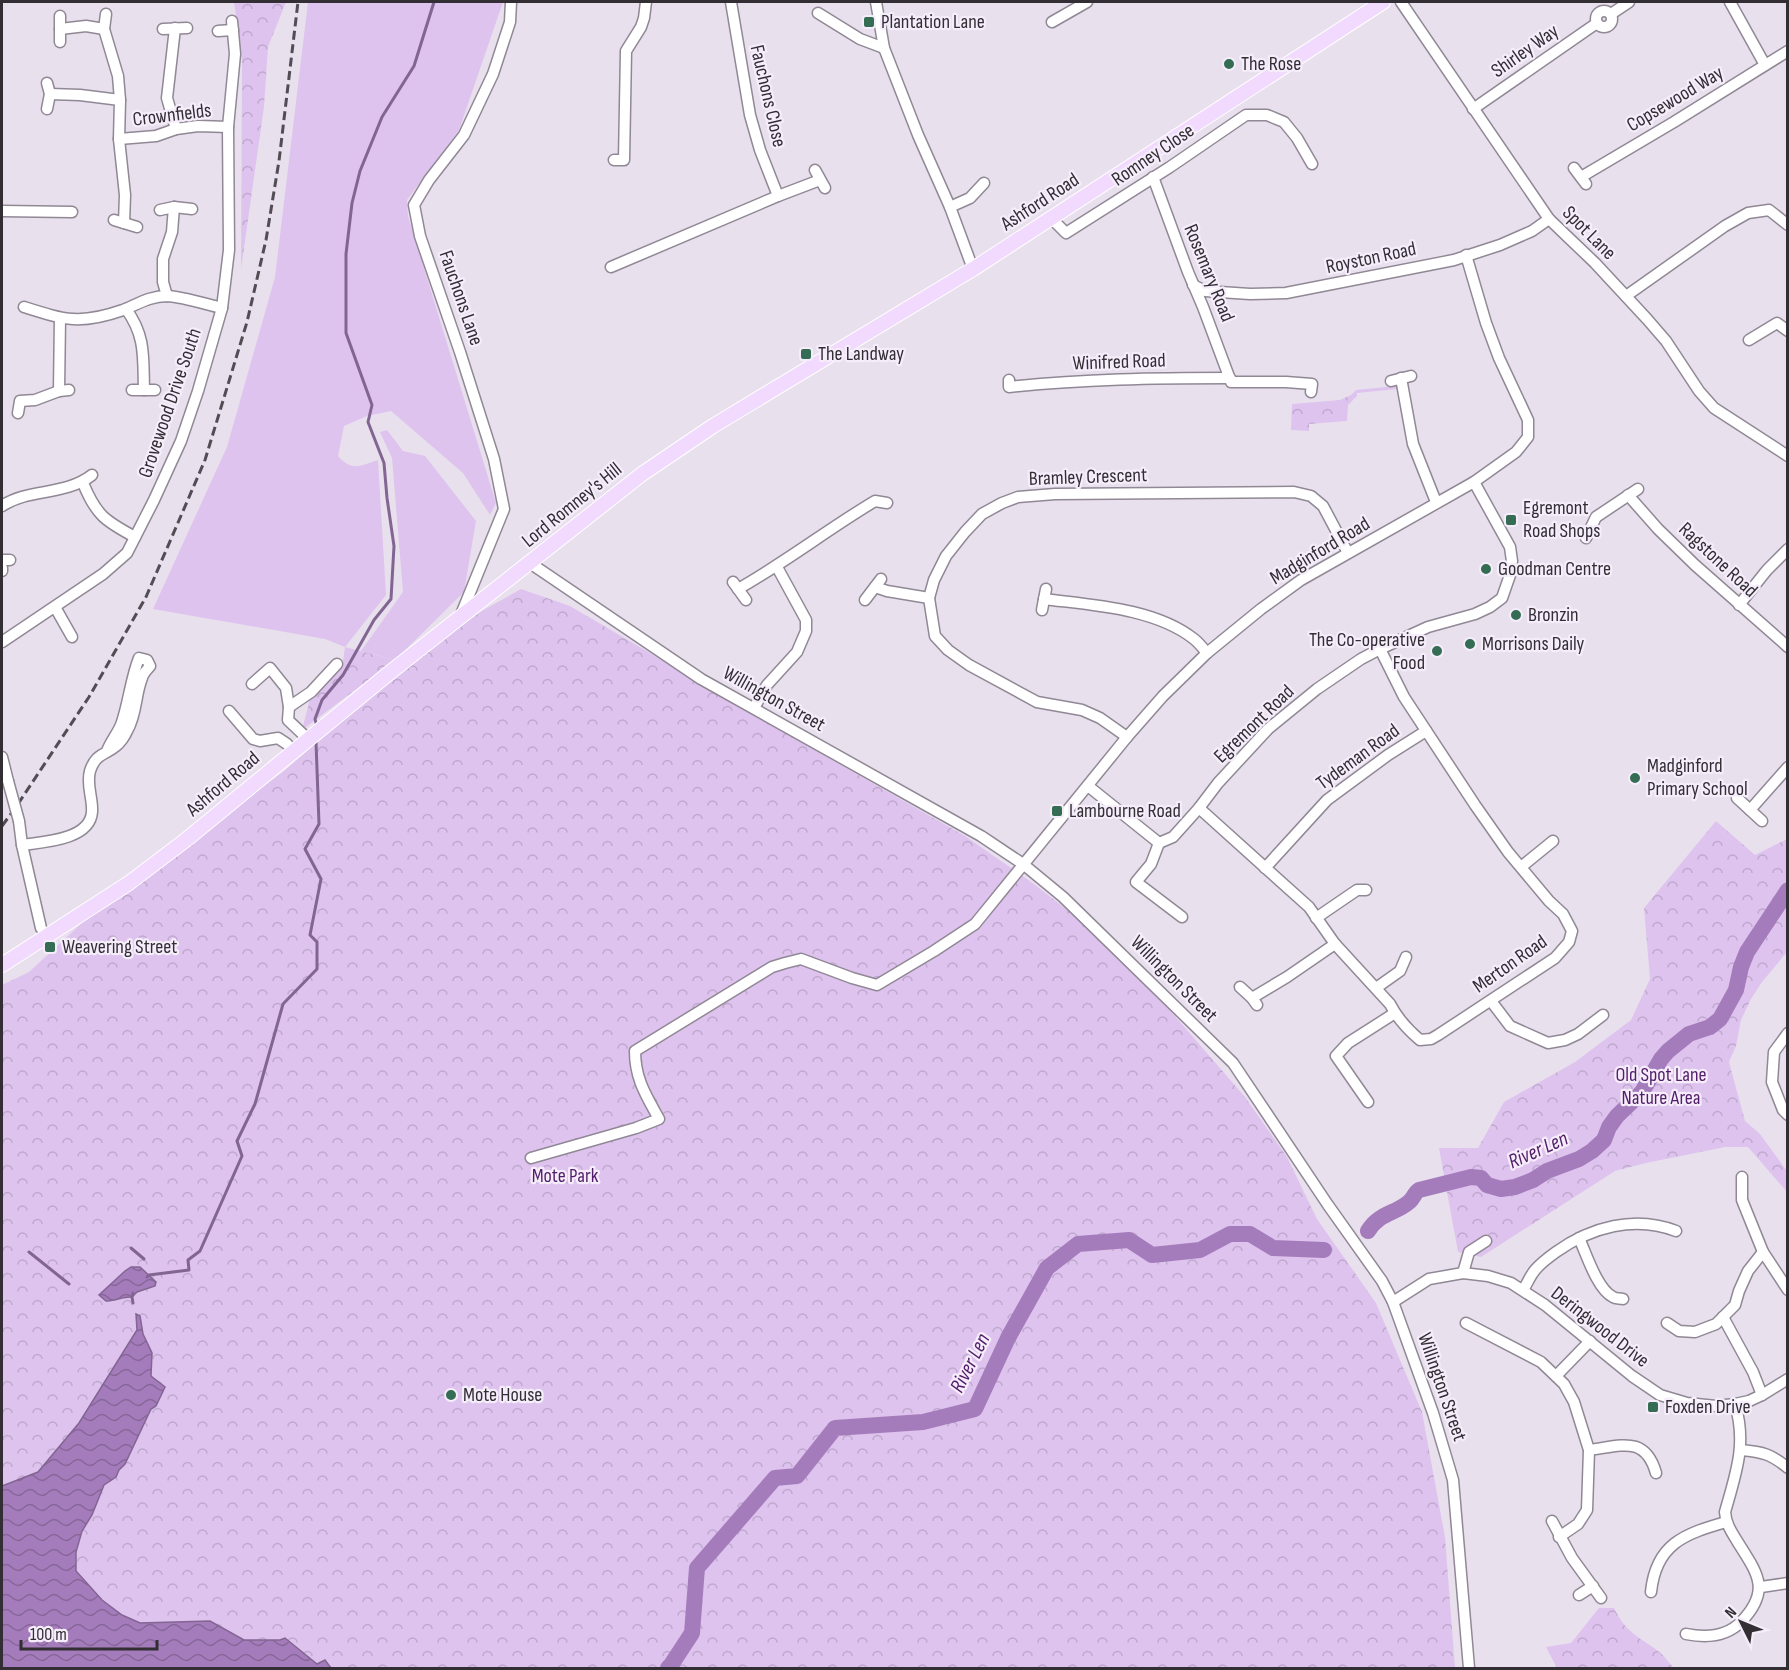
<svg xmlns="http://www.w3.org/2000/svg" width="1789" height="1670" font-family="'Sofia Sans Condensed',sans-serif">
<defs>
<pattern id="forest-crowns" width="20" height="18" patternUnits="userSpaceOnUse" patternTransform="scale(1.5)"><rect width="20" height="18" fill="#dec3ee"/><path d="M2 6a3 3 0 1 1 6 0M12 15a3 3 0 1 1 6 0" fill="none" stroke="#bfa8cd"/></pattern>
<pattern id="water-waves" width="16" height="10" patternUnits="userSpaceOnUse" patternTransform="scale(1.5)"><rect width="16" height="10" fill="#a57cbb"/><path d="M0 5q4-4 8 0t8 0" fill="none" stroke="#876699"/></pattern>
</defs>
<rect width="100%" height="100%" fill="#e9e0ee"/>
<g fill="#dec3ee">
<path d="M308,2h195l-44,128 -52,70 1,16 88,287 -6,12 -27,-42 -72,-62 -24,5 -23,10 -6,30c14,16 22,10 40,4l8,135 -41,52 -20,-8 -172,-30 74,-162 48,-170z"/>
<path d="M387,430l16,21 22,5 51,65 -12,71 -69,68 -34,-9 42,-59 -11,-134 -12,-26z"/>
</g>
<g fill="url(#forest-crowns)">
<path d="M234,2h52l-18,45 -4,60 -23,162 1,-208z"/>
<path d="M1396,386l1,3 -40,4v3l-9,9 -1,16 -38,3v7l-18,-1 1,-26 48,-4 11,-5 5,-5z"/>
<path d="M521,589l49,17 257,151 138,79 69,48 37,29 33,29 57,58 84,97 42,60 30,62 59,84 46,109 23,125 10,131h-1453v-683l27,-13 67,-62 188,-139 95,-83 101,-76z"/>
<path d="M345,647l50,13 -93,70 8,-31 33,-38z"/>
<path d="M1716,821l39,34 32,-16v113l-25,30 -11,17 -10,21 -5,26 -7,16 16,59 15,13 27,37v21l-39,-45h-23l-79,16 -31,8 -134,86 -23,-5 -19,-104h39l26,-46 71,-40 56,-42 19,-41 -6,-71z"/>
<path d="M1599,1608h15c11,24 24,28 44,43 6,4 11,12 16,17h-117l-11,-21 25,-4z"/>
</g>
<g fill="url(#water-waves)" stroke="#826592" stroke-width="1.5">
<path d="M131,1267h9l16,15 -1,4 -18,6 -5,5c-7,-1 -18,4 -26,4l-7,-6 26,-24z"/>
<path d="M136,1314l4,2 3,18 9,19 -1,23 14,11 -9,19 -5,3 -26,55 -6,6 -3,7 -12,8 -12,30 -10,16 -6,21v19l26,29 20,15 18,8 70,-2 34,19h36l5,-2 32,26 8,-4 6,8h-329v-182l36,-14 41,-49 58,-93z"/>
</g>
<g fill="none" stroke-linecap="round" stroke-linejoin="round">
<g stroke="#826592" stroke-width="3">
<path d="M316,723l-1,-4 7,-19 21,-25 31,-55 17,-21 3,-53 -7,-48 -3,-35 -16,-41 4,-17 -26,-72v-79l6,-51 8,-32 22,-54 32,-51 20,-64"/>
<path d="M131,1248l13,11"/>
<path d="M29,1252l40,32"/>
<path d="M147,1277l2,-2 40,-5 -1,-10 12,-9 42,-95 -5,-15 18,-37 28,-100 34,-35v-27l-7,-7 11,-56 -16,-30 14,-25 -3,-82"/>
<path d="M133,1293l-1,4 1,6"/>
</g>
<g stroke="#a57cbb" stroke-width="16">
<path d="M1368,1231c11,-18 27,-17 41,-29 5,-4 5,-9 10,-12l52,-13 10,1 6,7 14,4 14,-2 18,-7 14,-9 32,-12 13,-8 12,-11 5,-13 8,-11 25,-24 19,-33 7,-8 21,-17 21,-7 10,-8 16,-29 5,-23 6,-15 41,-62"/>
<path d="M668,1668l3,-3 21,-32 5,-65 78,-90 22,-2 38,-48 88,-6 52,-13 33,-71 39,-70 31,-24 51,-4 23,15 48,-5 30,-16h20l23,14 51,2"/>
</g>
<defs>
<g id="minor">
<path d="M731,2l19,113 10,35 18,46"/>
<path d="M876,2l8,46 34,87 32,72 23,62"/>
<path d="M1401,2l148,217 46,44 52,56 19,22 33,50 15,17 74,48"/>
<path d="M1730,2l35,63"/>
<circle cx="1604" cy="19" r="8"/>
<path d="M818,13l42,26 24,9"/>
<path d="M106,14l-2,15 14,47 2,24 -1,39 6,56 -1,28"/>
<path d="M1611,14l18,-12"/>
<path d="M60,16v26"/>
<path d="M1052,22l35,-20"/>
<path d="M175,28l-8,70 9,31"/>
<path d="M60,29l26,-3 18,3"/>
<path d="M163,29l24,-1"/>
<path d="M218,31l15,-1"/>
<path d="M50,94l30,1 40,5"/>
<path d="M47,109l3,-15 -3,-11"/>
<path d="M1473,109l124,-86"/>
<path d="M119,139l37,-3 20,-7 22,-3 30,1"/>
<path d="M614,160h10l2,-109 15,-24 3,-9 2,-16"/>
<path d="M1574,168l12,16"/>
<path d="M815,170l10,18"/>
<path d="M1153,177l35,95 15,35 28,75h55l26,2 -1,8"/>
<path d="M1581,177l93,-55 114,-71"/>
<path d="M950,207l20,-9 14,-15"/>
<path d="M160,210l14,-3 18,2"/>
<path d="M2,211l70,1"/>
<path d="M1051,218l15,15 104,-66 76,-52h21l17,7 13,16 15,26"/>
<path d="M114,220l23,7"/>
<path d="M611,267l167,-71 42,-16"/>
<path d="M1193,285l12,6 45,3 36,-1 168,-33 46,-15 32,-14 17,-12"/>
<path d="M167,296l-4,-14v-23l9,-27 2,-25"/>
<path d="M1626,296l99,-70 23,-13 21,-3 19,15"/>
<path d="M24,307c41,13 56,18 99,3 15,-6 27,-14 44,-14 17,1 38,8 55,12"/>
<path d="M126,309c20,27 17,49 18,81"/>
<path d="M1749,340l28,-17 11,8"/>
<path d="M1401,378l12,66 23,58"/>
<path d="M1009,380v7c73,-8 147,-9 221,-9"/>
<path d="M1391,381l20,-5"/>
<path d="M132,390h23"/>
<path d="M59,391l1,-73"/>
<path d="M18,413l2,-12 15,-1 24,-9 10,-1"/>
<path d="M83,483c13,32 22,38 52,54"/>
<path d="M1628,495l30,34 37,36 93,82"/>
<path d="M2,506c27,-18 63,-10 90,-31"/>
<path d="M1586,538l10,-21 42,-28"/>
<path d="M2,560h8"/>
<path d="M530,563l171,116 280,157 42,28 40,33 170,166 95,142 54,76 11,21 40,111 20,67 16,188"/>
<path d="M2,568v3"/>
<path d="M733,582l13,18"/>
<path d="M875,587l12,4 42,7"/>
<path d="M738,589c48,-27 90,-60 137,-88l12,2"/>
<path d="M1044,599c47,6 111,9 150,40 5,4 9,9 13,14"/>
<path d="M865,600l16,-21"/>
<path d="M1739,605l28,-35 21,-21"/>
<path d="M55,607l17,30"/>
<path d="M1042,610l4,-21"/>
<path d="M460,617l44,-108 -10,-50 -34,-107 -40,-116 -6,-31 15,-25 35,-45 29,-61 17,-52 1,-20"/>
<path d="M2,642l101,-68 24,-21 27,-53 27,-59 17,-50 24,-83 7,-58 -1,-123 7,-73 -3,-33"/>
<path d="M252,684l18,-16 16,20 3,19 -1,13 20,19"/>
<path d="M289,707l22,-15 26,-28"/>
<path d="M754,708l13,-23 30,-33 9,-21v-11l-29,-53"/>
<path d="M229,711l24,28 7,2 18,-3 9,6 6,7"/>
<path d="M1127,737l-27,-19 -18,-8 -45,-8 -68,-37 -21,-15 -13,-14 -6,-38 5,-18 12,-24 19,-24 17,-18 20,-11 16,-6 37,-3 239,-2 17,4 12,10 25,47"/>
<path d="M2,757l6,24"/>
<path d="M1088,786l71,57"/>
<path d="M1737,798l25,23"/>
<path d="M1199,808l110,99 26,37 55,60c7,14 17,25 30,36l11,-1 7,-4 117,-77 14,-16 3,-11 -9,-17 -14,-13 -41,-49 -33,-47 -71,-108 -24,-48"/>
<path d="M1750,810l38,-43"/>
<path d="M19,821l3,24 19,83"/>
<path d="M1159,843l14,-6 26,-29 19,-25 50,-54 49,-40 44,-30 19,-10 48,-22 47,-13 15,-7 12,-9 8,-23 2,-14 -2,-14 -36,-65"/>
<path d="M1159,843l-8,21 -15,18 46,35"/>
<path d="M22,845c21,-3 68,-5 70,-33 1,-14 -6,-27 -2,-41 6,-18 14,-15 26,-25 4,-3 9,-10 11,-15 10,-17 8,-36 15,-53 1,-5 5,-8 8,-12l-3,-6 -8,-2c-8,20 -10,43 -17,64 -3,10 -11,18 -15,29"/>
<path d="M1521,867l32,-26"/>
<path d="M1265,868l62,-68 61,-45 38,-24"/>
<path d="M1316,918l41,-28h9"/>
<path d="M1240,987l12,11 5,7"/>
<path d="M1376,988l24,-17 6,-14"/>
<path d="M1252,998l35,-21 48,-33"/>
<path d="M1491,1001l19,25 38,17 17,-3 13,-6 25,-19"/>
<path d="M1788,1033l-14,19 -2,30 11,28 5,5"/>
<path d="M1368,1102l-32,-46 12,-13 47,-30"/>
<path d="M531,1158l105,-30 23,-9c-13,-24 -24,-40 -24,-68l137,-84 13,-4 16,-4 51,19 25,7 57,-34 41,-27 152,-187 36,-41 44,-43 54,-44 40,-29 173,-98 42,-30 12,-15v-17l-29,-62 -13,-35 -20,-68"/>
<path d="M1742,1177v23l21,52 25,38"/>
<path d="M1579,1238c7,15 18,51 34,59 3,2 6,1 10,2"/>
<path d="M1463,1273l6,-21 17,-11"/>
<path d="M1523,1290c4,-6 7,-14 12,-20 6,-7 14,-13 21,-18 35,-25 79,-37 120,-21"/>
<path d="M1393,1302l36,-23 34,-6 25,3 23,7 34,22 87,71 28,19 27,8 29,3 19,-2 14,-3 13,-6 26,-16"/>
<path d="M1723,1317l30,55 9,23"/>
<path d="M1466,1323l75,39 23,22 10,18 15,48 -2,60 -9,14 -19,13"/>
<path d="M1667,1323l12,8 16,1 21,-8 19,-19 4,-14 9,-20 15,-19"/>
<path d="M1556,1376l34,-35"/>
<path d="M1589,1450c32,-4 56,-15 67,23"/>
<path d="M1741,1450c22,2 30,4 47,18"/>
<path d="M1552,1521l20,37 29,40"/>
<path d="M1761,1587l27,-4"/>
<path d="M1651,1592c5,-48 33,-58 75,-70"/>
<path d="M1579,1595l14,-9"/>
<path d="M1686,1634c20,4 40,3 55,-12 31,-32 16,-49 -4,-81 -6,-10 -11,-17 -12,-29 11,-39 22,-68 10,-108"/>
</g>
<path id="major" d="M2,965l127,-82 58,-44 201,-165 254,-200 71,-48 260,-157 410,-267"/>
</defs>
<use href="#minor" stroke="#908895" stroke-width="13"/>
<use href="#major" stroke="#fff" stroke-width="16"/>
<use href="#minor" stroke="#fff" stroke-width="10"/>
<use href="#major" stroke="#f1dafd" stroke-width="14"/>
<path stroke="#524d55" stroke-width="3" stroke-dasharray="9 4.5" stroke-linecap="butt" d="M2,826l14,-19 73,-110 57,-100 59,-137 42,-138 19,-82 13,-79 19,-159"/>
<defs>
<path id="minor-bridge" d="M8,781l11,40"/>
</defs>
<use href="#minor-bridge" stroke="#908895" stroke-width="13" stroke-linecap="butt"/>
<use href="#minor-bridge" stroke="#fff" stroke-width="10"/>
</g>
<g fill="#346c54" stroke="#f6edfb" stroke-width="2">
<rect x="863" y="16" width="12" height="12" rx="3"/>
<circle cx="1229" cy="64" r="6"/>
<rect x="800" y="348" width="12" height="12" rx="3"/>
<rect x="1505" y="514" width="12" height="12" rx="3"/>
<circle cx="1486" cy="569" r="6"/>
<circle cx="1516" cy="615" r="6"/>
<circle cx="1470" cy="644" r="6"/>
<circle cx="1437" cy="651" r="6"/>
<circle cx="1635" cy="778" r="6"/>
<rect x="1051" y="805" width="12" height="12" rx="3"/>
<rect x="44" y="941" width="12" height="12" rx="3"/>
<circle cx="451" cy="1395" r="6"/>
<rect x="1647" y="1401" width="12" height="12" rx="3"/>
</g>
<g text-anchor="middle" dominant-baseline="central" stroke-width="4.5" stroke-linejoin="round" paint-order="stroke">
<g font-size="20" fill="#322e34" stroke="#f6edfb" text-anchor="start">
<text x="881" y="22">Plantation Lane</text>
<text x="1241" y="64">The Rose</text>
<text x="818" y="354">The Landway</text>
<text x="1523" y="508">Egremont<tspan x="1523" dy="23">Road Shops</tspan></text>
<text x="1498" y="569">Goodman Centre</text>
<text x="1528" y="615">Bronzin</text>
<text x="1425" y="640" text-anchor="end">The Co-operative<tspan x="1425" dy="23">Food</tspan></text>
<text x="1482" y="644">Morrisons Daily</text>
<text x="1647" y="766">Madginford<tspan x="1647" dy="23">Primary School</tspan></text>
<text x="1069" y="811">Lambourne Road</text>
<text x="62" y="947">Weavering Street</text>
<text x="463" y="1395">Mote House</text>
<text x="1665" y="1407">Foxden Drive</text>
</g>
<g font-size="20" fill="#322e34" stroke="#f6edfb">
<text transform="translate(1525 51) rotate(-35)">Shirley Way</text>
<text transform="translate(768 96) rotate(77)">Fauchons Close</text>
<text transform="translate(1675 99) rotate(-31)">Copsewood Way</text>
<text transform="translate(172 115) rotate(-7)">Crownfields</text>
<text transform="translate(1153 155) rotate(-34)">Romney Close</text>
<text transform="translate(1040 202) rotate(-33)">Ashford Road</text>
<text transform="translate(1589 233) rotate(45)">Spot Lane</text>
<text transform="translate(1371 258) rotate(-12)">Royston Road</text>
<text transform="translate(1209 273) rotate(68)">Rosemary Road</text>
<text transform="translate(461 298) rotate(71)">Fauchons Lane</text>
<text transform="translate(1119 362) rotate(-2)">Winifred Road</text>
<text transform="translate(170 403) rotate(-71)">Grovewood Drive South</text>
<text transform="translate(1088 477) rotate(-2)">Bramley Crescent</text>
<text transform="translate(572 505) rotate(-39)">Lord Romney's Hill</text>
<text transform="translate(1320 551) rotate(-31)">Madginford Road</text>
<text transform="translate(1718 560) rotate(43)">Ragstone Road</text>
<text transform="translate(774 699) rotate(29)">Willington Street</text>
<text transform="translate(1254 724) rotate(-44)">Egremont Road</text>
<text transform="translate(1358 757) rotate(-36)">Tydeman Road</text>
<text transform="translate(223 784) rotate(-40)">Ashford Road</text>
<text transform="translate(1510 964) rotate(-35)">Merton Road</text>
<text transform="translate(1174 979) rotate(45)">Willington Street</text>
<text transform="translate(1600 1327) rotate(38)">Deringwood Drive</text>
<text transform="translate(1442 1387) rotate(71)">Willington Street</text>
</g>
<g font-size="20" fill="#521d6a" stroke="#f6edfb">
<text x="1661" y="1075">Old Spot Lane<tspan x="1661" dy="23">Nature Area</tspan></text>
<text x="565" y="1176">Mote Park</text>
</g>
<g font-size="21" font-style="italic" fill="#511c68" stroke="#f6edfb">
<text transform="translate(1538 1150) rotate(-24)">River Len</text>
<text transform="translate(970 1363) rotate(-63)">River Len</text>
</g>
</g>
<rect width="1789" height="1670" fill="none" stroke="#322e34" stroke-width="6"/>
<g transform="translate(1741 1622) rotate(313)" stroke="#f6edfb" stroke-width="4.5" paint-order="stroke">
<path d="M0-4.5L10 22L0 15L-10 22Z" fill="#322e34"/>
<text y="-9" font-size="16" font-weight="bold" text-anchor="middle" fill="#322e34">N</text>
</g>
<path d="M21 1640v9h136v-9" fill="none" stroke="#322e34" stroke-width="3"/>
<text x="30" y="1640" font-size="18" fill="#322e34" stroke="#f6edfb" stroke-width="4.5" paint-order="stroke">100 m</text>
</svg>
